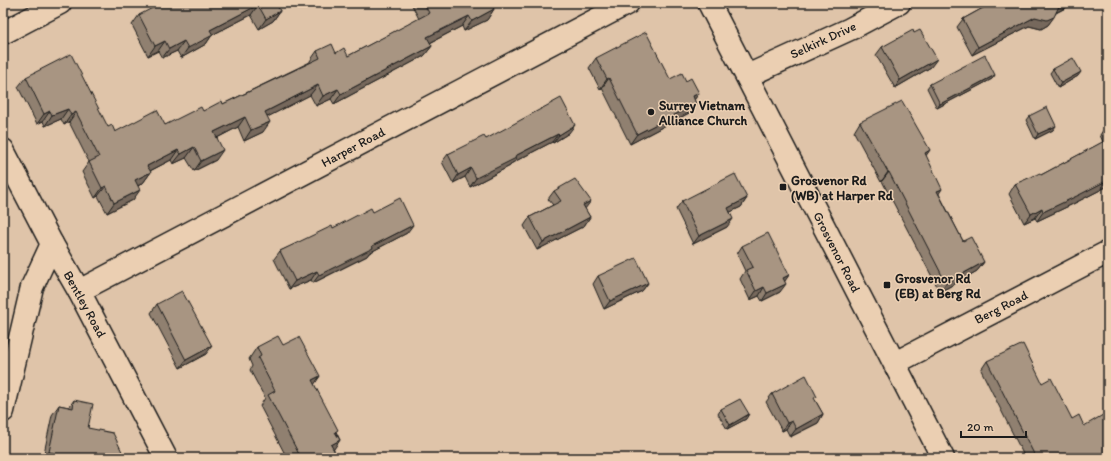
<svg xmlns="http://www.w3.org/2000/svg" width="1111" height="461" font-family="Itim,sans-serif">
<rect width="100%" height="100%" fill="#dfc4a9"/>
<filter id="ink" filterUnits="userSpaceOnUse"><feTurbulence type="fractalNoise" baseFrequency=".025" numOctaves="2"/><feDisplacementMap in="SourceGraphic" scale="8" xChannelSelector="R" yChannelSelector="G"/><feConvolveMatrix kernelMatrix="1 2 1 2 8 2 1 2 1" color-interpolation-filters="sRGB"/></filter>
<g filter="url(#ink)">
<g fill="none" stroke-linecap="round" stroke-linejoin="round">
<defs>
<g id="minor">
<path d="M709,3l234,455"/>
<path d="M3,33l57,-30"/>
<path d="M747,76l103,-47 49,-26"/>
<path d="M3,150l49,94 27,47 87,167"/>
<path d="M79,291l549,-288"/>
<path d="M895,363l213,-111"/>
<path d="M3,411l29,-124 20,-43"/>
</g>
</defs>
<use href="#minor" stroke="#1c1c1c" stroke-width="25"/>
<use href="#minor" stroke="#ebcfb2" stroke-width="22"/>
</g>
<g fill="#908070" stroke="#1c1c1c">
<path d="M276,3l4,8 -7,10 -14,8 -8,-14 -39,20 -6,9 -25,14 -4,-7 -15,7 -4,-7 -10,5 -16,-31 7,-10z"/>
<path d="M411,3h79l4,6 -7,11 -23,11 -2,-5 -32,17 2,3 -8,10 -90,48 -3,-5 -15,7 -6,-11 -43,22 -4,15 -19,9 -6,-14 -21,11 -1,22 -22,11 -8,-13 -13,6 -2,-4 -21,11 1,1 -8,11 -5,3 -5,14 -26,13 -9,-17 -3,2 -13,-26 7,-10 -20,-40 -5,3 -3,-6 -16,7 -2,-5 -6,3 -19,-37 8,-10 82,50 7,5 50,-7 58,-21 87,-42v-1l7,-10 19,2 12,3 71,-37z"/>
<path d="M992,3h83l-19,10 -8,12 -7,4 -12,-3 -57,29 -15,-28 6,-8z"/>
<path d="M1079,3h9l-7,4z"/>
<path d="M914,33l17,34 -36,21 -19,-33 6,-8z"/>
<path d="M596,58l74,21 16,2 13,12 -5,7 2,4 -7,9 -59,31 -28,-56 -2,1 -11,-21z"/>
<path d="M1053,69l25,7 -20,12 -8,-15z"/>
<path d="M995,75l-3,4 -55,29 -10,-20 3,-4z"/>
<path d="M1029,116l24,14 -18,9 -9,-19z"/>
<path d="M860,122l66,34 13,38 24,47 21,21 -7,9 -37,21 -58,-111 -1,1 -27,-50z"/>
<path d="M1108,125v61l-35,18 -36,17 -2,-3 -11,5 -15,-29 6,-10 26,-9 62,-33 -3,-7 6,-9z"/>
<path d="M569,133l-16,10 -1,-1 -40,21 -2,3 -40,21 -5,-10 -12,6 -11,-21 6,-8 38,-15z"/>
<path d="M554,191l31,18 5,8 -6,9 -47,24 -13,-24 6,-9 23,-12 -5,-6z"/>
<path d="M747,198l-6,9 -11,5 -3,15 -34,17 -17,-35 6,-8z"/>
<path d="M373,212l34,21 -38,20 -2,3 -54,27 -2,-3 -22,9 -15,-30 6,-8 53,-23z"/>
<path d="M742,246l47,29 -5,6 -4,11 -18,9 -3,-5 -9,4 -10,-21 5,-8 -8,-17z"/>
<path d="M598,276l50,7 -6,8 -38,18 -11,-25z"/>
<path d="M157,304l49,50 -26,14 -29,-55z"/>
<path d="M1108,318v16l-5,-9z"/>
<path d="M283,345l37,31 -6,8 26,56 -7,9 5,9h-51l-27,-52 5,-8 -15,-28 2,-4 -3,-7 8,-12z"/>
<path d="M987,361l55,22 30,36 12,7 24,32h-83l-44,-88z"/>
<path d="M772,394l43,6 8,14 -5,9 -28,14 -4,-8 -4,2 -16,-29z"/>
<path d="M74,400l14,28 37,30h-82l9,-43 7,-10 10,2z"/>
<path d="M721,409l25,10 -19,10 -9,-15z"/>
</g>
<g fill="#76685b" stroke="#1c1c1c">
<path d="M1065,3h10l-22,11 6,-8z"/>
<path d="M1084,3h4l-7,4z"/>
<path d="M258,5l-7,10 -39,20 -6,9 -25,14 7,-10 22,-18z"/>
<path d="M494,9l-7,11 -23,11 8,-10z"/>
<path d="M280,11l-7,10 -14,8 7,-10z"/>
<path d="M469,16l-7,10 -42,22 7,-11z"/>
<path d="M1035,17h19l-6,8 -7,4 -12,-3 -57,29 6,-8z"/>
<path d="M165,41l-7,10 -10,5 7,-10z"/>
<path d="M184,41l-7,10 -15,7 7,-9z"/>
<path d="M432,46l-8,10 -90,48 7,-10z"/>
<path d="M937,59l-6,8 -36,21 5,-8z"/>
<path d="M1081,72l-3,4 -20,12 3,-5z"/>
<path d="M995,75l-3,4 -55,29 3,-4z"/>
<path d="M609,78l-7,10 -2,1 7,-10z"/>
<path d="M318,85l-8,10 -52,27 7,-10z"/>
<path d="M338,89l-7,10 -15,7 7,-10z"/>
<path d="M699,93l-7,10 1,-7z"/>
<path d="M696,104l-7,9 -59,31 7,-10z"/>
<path d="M68,109l-7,10 -16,7 7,-11z"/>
<path d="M50,111l-7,10 -6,3 7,-10z"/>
<path d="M76,112l-7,10 -5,3 7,-10z"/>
<path d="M245,117l-7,10 -31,16 7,-11z"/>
<path d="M270,122l-7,10 -19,9 7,-11z"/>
<path d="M575,125l-6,8 -16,10 6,-8z"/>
<path d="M1056,126l-3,4 -18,9 3,-5z"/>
<path d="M558,134l-6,8 -40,21 -2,3 -40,21 6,-9 39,-22z"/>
<path d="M194,147l-8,11 -13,6 8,-10z"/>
<path d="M178,150l-7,10 -31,16 7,-10z"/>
<path d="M223,150l-7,10 -22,11 7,-10z"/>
<path d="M930,150l-7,10 2,-7z"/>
<path d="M471,168l-6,9 -12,6 5,-8z"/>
<path d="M151,172l-8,11 -15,8 7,-11z"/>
<path d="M888,172h1l-7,9 -1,1z"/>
<path d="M1108,180v6l-35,18 -36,17 6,-9z"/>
<path d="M106,186l-8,10 -3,2 7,-10z"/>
<path d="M942,189l-6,9 1,-7z"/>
<path d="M140,190l-7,10 -26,13 7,-10z"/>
<path d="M747,198l-6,9 -19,9 6,-8z"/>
<path d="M591,201l-6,8 -2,-4z"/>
<path d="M1042,208l-7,10 -11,5 7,-9z"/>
<path d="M590,217l-6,9 -47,24 6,-8z"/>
<path d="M733,219l-6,8 -34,17 6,-8z"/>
<path d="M413,225l-6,8 -38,20 -2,3 -54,27 6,-8 53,-29z"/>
<path d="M984,262l-7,9 -37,21 6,-9z"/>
<path d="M317,271l-6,9 -22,9 6,-8z"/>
<path d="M789,275l-6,9v-6z"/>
<path d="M648,283l-6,8 -38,18 6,-8z"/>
<path d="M786,284l-6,8 -18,9 5,-8z"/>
<path d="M764,287l-5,9 -9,4 6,-9z"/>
<path d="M212,346l-6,8 -26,14 6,-8z"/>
<path d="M320,376l-8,12v-8z"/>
<path d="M749,414l-3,5 -19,10 3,-4z"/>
<path d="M823,414l-5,9 -28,14 6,-8z"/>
<path d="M792,421l-6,8 -4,2 5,-8z"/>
<path d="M340,440l-8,12 -1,-7z"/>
<path d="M49,452l4,1 -3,5h-5z"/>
</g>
<g fill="#a89582" stroke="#1c1c1c">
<path d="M162,3h94l2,2 -48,25 3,5 -25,13 -4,-7 -15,8 -4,-8 -10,5 -16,-31z"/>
<path d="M257,3h19l4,8 -14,8z"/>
<path d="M424,3h66l4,6 -22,12 -3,-5 -42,21 5,9 -91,48 -3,-5 -15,7 -5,-11 -53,27 5,10 -19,8 -6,-13 -31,15 9,18 -22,11 -7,-14 -13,7 -3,-4 -31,16 4,6 -16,8 5,10 -26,13 -8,-17 -4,2 -13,-26 10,-5 -23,-45 -5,3 -3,-6 -16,6 -2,-4 -6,3 -18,-37 45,-23 37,73 4,-2 3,7 42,-22 8,15 36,-18 2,4 19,-10 1,3 97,-46 -3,-7 15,-7 4,9 8,-5 4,8 81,-43z"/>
<path d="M992,3h73l-6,3 -5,11 -7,3 -12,-3 -57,30 -15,-28z"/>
<path d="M913,30l1,3 6,-3 17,29 -37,21 -18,-33z"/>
<path d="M646,32l24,47 12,-6 4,8 5,-3 8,15 -6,3 3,8 -59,30 -28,-56 -2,1 -11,-21z"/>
<path d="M985,55l10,20 -55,29 -10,-20z"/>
<path d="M1073,58l8,14 -20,11 -8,-14z"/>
<path d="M561,98l14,27 -16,10 -1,-1 -43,22 1,2 -40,20 -5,-10 -13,7 -10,-21 36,-18 2,3z"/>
<path d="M902,101l28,49 -5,3 17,36 -5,2 26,50 8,-4 13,25 -38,21 -57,-111h-1l-28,-50z"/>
<path d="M1047,107l9,19 -18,8 -9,-18z"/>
<path d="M1108,139v41l-29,15 -36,17 -1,-4 -11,6 -16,-30 25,-11 1,2z"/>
<path d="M735,174l12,24 -19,10 5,11 -34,17 -17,-35z"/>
<path d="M575,179l16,22 -8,4 7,12 -47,25 -13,-25 31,-16 -7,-10z"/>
<path d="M400,198l13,27 -41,21 1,2 -54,27 -2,-4 -22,10 -15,-30 52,-25 1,2 38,-20 2,4z"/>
<path d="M768,233l21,42 -6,3 3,6 -19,9 -3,-6 -8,4 -10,-21 7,-3 -11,-21z"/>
<path d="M636,258l12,25 -38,18 -12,-25z"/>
<path d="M182,291l30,55 -26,14 -29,-56z"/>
<path d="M278,336l5,9 16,-8 21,39 -8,4 26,50 -3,2 5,8 -9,5 7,13h-37l-33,-63 7,-4 -17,-33 3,-2 -4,-9z"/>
<path d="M1023,344l19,39 9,-5 21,41 7,-4 5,11 24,-14v46h-72l-49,-97z"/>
<path d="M806,375l11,22 -3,1 9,16 -27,15 -4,-8 -5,2 -15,-29z"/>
<path d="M740,399l9,15 -19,11 -9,-16z"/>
<path d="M74,400l19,4 -5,24 25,5 12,25h-73l1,-5 -4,-1 10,-47 14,3z"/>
</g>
</g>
<g fill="#1c1c1c" stroke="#ebcfb2" stroke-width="1.5">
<circle cx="651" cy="112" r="4"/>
<rect x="779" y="183" width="8" height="8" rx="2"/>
<rect x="883" y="281" width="8" height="8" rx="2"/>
</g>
<g text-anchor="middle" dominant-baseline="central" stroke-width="3" stroke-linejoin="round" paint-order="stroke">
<g font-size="13" fill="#1c1c1c" stroke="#ebcfb2">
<text transform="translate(823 40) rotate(-25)">Selkirk Drive</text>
<text transform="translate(353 147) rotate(-28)">Harper Road</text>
<text transform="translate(837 252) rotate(63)">Grosvenor Road</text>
<text transform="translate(85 304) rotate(61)">Bentley Road</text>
<text transform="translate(1001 307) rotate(-27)">Berg Road</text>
</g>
<g font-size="13" font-weight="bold" fill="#1c1c1c" stroke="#ebcfb2" text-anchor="start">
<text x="659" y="105">Surrey Vietnam<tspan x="659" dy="15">Alliance Church</tspan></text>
<text x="791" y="180">Grosvenor Rd<tspan x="791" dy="15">(WB) at Harper Rd</tspan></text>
<text x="895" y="278">Grosvenor Rd<tspan x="895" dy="15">(EB) at Berg Rd</tspan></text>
</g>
</g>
<rect width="1111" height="461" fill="none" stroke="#ebcfb2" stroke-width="16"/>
<rect x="8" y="8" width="1095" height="445" fill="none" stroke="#1c1c1c" stroke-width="1.5" filter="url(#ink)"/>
<path d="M961 431v6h65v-6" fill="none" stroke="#1c1c1c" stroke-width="2"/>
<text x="967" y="431" font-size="12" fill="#1c1c1c" stroke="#ebcfb2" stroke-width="3" paint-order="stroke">20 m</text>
</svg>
